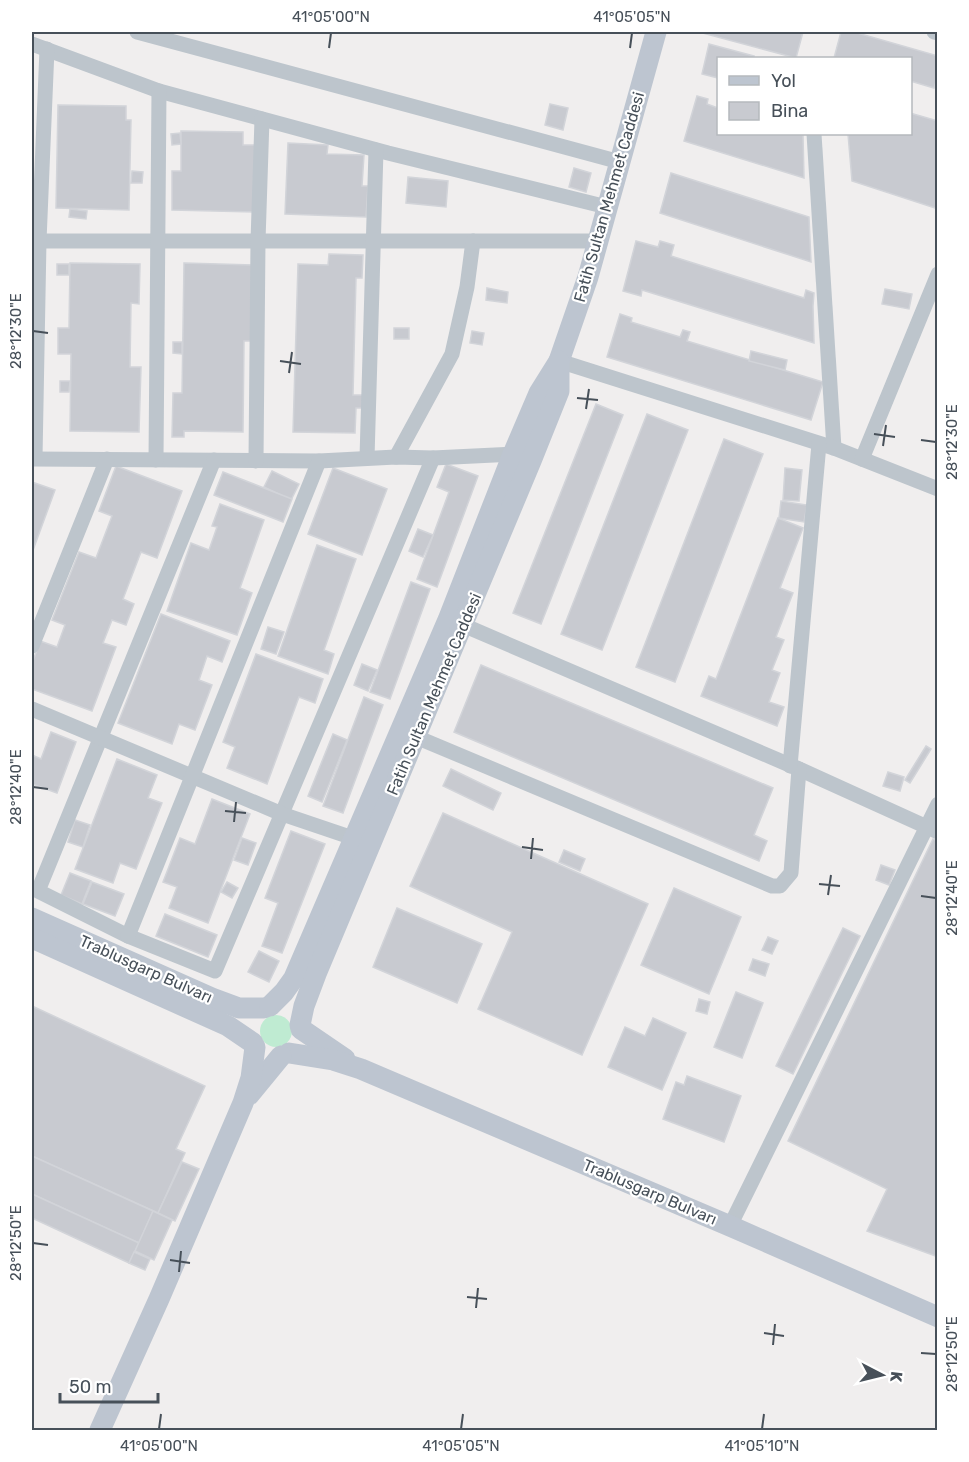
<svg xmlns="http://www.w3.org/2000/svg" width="969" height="1462" font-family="Rubik,sans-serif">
<rect width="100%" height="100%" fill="#f0eeee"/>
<circle fill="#bfebd2" cx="276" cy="1031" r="16"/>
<g fill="#c8cad0" stroke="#d2d4d9" stroke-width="1.5">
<path d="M699,32h104l-7,26z"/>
<path d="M841,32h13l84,24v20l-4,12 -24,-7v-23h-76z"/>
<path d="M709,44l45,12 -1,2h-35v20l-16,-4z"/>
<path d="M697,96l11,3 -1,5 11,4v26h79l6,1 1,43 -120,-37z"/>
<path d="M550,104l18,4 -5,22 -18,-5z"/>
<path d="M58,105l68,1v14h5l-2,90 -73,-2z"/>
<path d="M910,113l28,8v88l-86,-28 -4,-47h62z"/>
<path d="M181,131l62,1v13h13l-2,67 -82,-2v-39h9z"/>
<path d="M180,133l1,11 -9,1 -1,-11z"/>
<path d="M288,143l40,2 -1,9 37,1 -2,31h6l-2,31 -81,-3z"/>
<path d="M574,168l17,5 -5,19 -17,-5z"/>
<path d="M132,171l11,1 -1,11h-11z"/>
<path d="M671,173l138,44 2,45 -151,-49z"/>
<path d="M408,177l40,4 -2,26 -40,-4z"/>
<path d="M70,209l17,2 -1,8 -17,-2z"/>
<path d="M636,241l22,6 2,-6 14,4 -3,11 133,42 2,-8 8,3 -1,13 1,37 -172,-53 -1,6 -18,-5z"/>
<path d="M329,254l34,1 -1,23h-6l-3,117h11l-1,13h-7l-1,25 -62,-1 5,-168 30,1z"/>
<path d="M70,263l70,1 -1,40 -8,-1 -1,64h11l-2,65 -69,-1 1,-77h-13v-26h11z"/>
<path d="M184,263l69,2 -1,76h-8l-1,91 -59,-1v6h-12l1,-44h9z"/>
<rect x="57" y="264" width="12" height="11"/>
<path d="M487,288l21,4 -1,11 -21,-3z"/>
<path d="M885,289l27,5 -3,15 -27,-5z"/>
<path d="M620,314l12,4 -1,4 49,15 3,-7 7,2 -3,9 136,41 -12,38 -204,-63z"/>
<rect x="394" y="328" width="15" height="11"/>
<path d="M472,331l12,2 -2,12 -12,-2z"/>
<path d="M173,342h9v12l-9,-1z"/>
<path d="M751,351l36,9 -2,10 -36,-9z"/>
<path d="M60,381h10l-1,11h-9z"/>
<path d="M596,404l27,11 -82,209 -28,-11z"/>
<path d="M647,414l41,16 -86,220 -41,-16z"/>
<path d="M724,439l39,15 -88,228 -39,-15z"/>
<path d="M446,464l32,12 -41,111 -20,-8 32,-87 -12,-5z"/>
<path d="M116,466l66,25 -25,67 -16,-6 -18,47 11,5 -8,21 -14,-5 -9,23 13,4 -24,64 -60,-22v-25l8,-23 17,6 8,-22 -13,-5 27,-68 17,6 16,-42 -13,-5z"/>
<path d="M333,468l54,21 -25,66 -54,-21z"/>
<path d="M785,468l17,2 -3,31 -16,-1z"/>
<path d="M272,471l27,13 -8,16 -27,-13z"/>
<path d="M223,472l69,27 -9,23 -69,-27z"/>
<path d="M32,482l23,8 -23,63z"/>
<path d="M781,501l26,4 -3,17 -25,-4z"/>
<path d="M220,504l44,16 -24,68 12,5 -15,42 -70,-24 24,-68 18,7 8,-23 -5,-1z"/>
<path d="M778,518l25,10 -23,60 13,5 -17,44 8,3 -12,30 8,3 -11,29 15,5 -7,19 -76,-30 8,-20 7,3z"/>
<path d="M418,529l15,6 -10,22 -14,-6z"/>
<path d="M317,545l39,14 -32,91 10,4 -6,20 -50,-18z"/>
<path d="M411,582l19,7 -40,110 -20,-7z"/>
<path d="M161,614l69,27 -8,21 -15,-6 -8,24 13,5 -17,45 -16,-6 -7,20 -54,-21z"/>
<path d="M268,627l16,5 -8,22 -15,-5z"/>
<path d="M256,654l67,25 -8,24 -16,-6 -32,87 -40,-16 8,-21 -12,-5z"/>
<path d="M362,664l15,6 -9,21 -14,-6z"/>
<path d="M481,665l292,123 -19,47 13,6 -8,20 -305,-129z"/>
<path d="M364,697l19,8 -40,108 -20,-7z"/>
<path d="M51,732l25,10 -19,51 -25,-9v-29l9,4z"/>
<path d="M333,734l14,6 -25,62 -14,-6z"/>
<path d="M926,746l5,3 -21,34 -5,-3z"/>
<path d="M117,759l40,16 -9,23 14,5 -26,66 -16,-6 -7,20 -38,-14z"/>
<path d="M451,769l50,24 -8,17 -50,-24z"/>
<path d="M888,772l16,5 -4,14 -17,-5z"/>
<path d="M212,799l38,15 -42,109 -39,-15 8,-21 -14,-5 17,-44 15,6z"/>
<path d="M443,813l205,91 -66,151 -104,-46 34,-77 -102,-46z"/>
<path d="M75,820l15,5 -7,22 -15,-5z"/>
<path d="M291,831l34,13 -43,109 -20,-7 16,-43 -13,-5z"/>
<path d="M242,838l14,5 -8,22 -14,-5z"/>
<path d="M933,839l5,2v416l-71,-26 20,-42 -99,-48z"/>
<path d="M564,850l21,9 -5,12 -21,-9z"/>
<path d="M881,865l14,5 -6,15 -13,-5z"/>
<path d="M70,873l21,8 -9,23 -21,-9z"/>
<path d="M92,882l32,12 -9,22 -32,-12z"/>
<path d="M227,882l11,6 -6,10 -11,-6z"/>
<path d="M674,888l67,29 -32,77 -68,-29z"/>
<path d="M397,908l85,36 -25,59 -84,-36z"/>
<path d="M165,914l52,21 -9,22 -52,-21z"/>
<path d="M843,928l17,8 -67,138 -17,-8z"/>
<path d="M768,937l10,4 -6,13 -10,-4z"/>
<path d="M259,951l20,10 -10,21 -21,-10z"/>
<path d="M753,959l16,5 -4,12 -16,-6z"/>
<path d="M736,992l27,11 -21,55 -28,-11z"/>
<path d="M699,999l11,3 -3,12 -11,-3z"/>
<path d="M32,1006l173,80 -29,63 9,4 -27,60 -126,-57z"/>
<path d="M653,1018l33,15 -24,57 -54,-23 17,-40 20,9z"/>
<path d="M687,1076l54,20 -17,46 -61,-23 13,-37 8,3z"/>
<path d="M32,1156l121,55 -14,32 -107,-49z"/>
<path d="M182,1162l17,7 -24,52 -17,-8z"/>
<path d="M32,1194l107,49 -10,20 -97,-45z"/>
<path d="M153,1211l19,9 -18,40 -19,-9z"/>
<path d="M134,1252l16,7 -5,11 -16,-7z"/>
</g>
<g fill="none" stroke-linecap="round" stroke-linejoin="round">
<g stroke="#bdc5cc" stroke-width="15">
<path d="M137,32l483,130"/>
<path d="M934,32l4,1"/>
<path d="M32,44l127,47 229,62 219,54"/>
<path d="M814,134l20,314"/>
<path d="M32,241h566"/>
<path d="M559,361l275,87 104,41"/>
<path d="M396,457l56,-103 15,-67 6,-46"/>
<path d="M35,458l4,-217 8,-192"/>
<path d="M367,458l9,-308"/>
<path d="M32,459l287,2 77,-4 37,1 80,-4"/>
<path d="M862,459l76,-185"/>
<path d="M156,460l3,-369"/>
<path d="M214,460l-176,431 90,45 87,35 218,-513"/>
<path d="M256,461l2,-220 4,-122"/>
<path d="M463,625l336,144 139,63"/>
<path d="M32,646l75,-187"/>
<path d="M32,709l250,105 71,24"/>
<path d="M416,737l356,149h8l11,-13 8,-104"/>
<path d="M790,766l29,-322"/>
<path d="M128,936l191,-475"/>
<path d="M730,1226l208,-422"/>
</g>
<g stroke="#bdc5d0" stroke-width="21">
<path d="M32,918l180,80 27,10h25"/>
<path d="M32,938l196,88 25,17"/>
<path d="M270,1006l14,-14 10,-14 154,-358 65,-166 26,-61 20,-32 29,-84 68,-245"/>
<path d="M300,1025l4,-19 12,-32 215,-513 28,-70v-30"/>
<path d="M301,1029l44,30"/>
<path d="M289,1053l44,7 28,9 369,157 208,91"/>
<path d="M249,1095l32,-39"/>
<path d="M100,1430l59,-131 84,-196 8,-25 4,-31"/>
</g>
</g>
<path fill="none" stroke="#475059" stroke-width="2" d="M329,48l2,-15M630,48l2,-15M33,331l15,2M280,361l21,3M289,373l3,-21M577,398l21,2M586,409l3,-20M874,434l21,3M921,440l15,2M883,446l3,-21M33,787l15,2M225,811l21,2M234,822l2,-20M522,847l21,3M531,859l2,-21M819,884l21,2M828,895l3,-20M921,896l15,2M33,1243l15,2M170,1260l20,3M179,1272l2,-21M467,1297l20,2M476,1308l2,-20M764,1333l20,3M773,1345l2,-21M921,1353l15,1M159,1429l2,-15M461,1429l2,-15M762,1429l2,-15"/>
<g text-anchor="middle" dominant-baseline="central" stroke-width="4.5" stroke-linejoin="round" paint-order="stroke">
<g font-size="16" fill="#475059" stroke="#fff">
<text transform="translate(609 197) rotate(-74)">Fatih Sultan Mehmet Caddesi</text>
<text transform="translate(434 694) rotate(-67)">Fatih Sultan Mehmet Caddesi</text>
<text transform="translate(146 969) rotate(24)">Trablusgarp Bulvarı</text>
<text transform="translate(650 1192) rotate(23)">Trablusgarp Bulvarı</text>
</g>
</g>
<rect width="969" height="1462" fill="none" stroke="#ffffff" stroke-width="66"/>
<rect x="717" y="57" width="195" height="78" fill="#ffffff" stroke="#b5b9bd" stroke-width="1.5"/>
<rect x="729" y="76" width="30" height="9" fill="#bdc5d0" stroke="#b5b9bd" stroke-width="1.5"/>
<text x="771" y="87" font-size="18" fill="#475059">Yol</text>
<rect x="729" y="102" width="30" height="18" fill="#c8cad0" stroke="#b5b9bd" stroke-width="1.5"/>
<text x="771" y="117" font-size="18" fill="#475059">Bina</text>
<g transform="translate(882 1375) rotate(97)" stroke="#ffffff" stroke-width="4.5" paint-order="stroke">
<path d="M0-4.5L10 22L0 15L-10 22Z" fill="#475059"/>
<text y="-9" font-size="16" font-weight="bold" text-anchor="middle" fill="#475059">K</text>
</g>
<path d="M60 1393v9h98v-9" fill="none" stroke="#475059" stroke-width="3"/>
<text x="69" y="1393" font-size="18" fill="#475059" stroke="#ffffff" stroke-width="4.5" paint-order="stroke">50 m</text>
<rect x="33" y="33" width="903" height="1396" fill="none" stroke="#475059" stroke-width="2"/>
<g font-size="15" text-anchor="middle" fill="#475059">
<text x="331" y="22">41°05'00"N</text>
<text x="632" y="22">41°05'05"N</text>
<text transform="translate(16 331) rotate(-90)" y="5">28°12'30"E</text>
<text transform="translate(952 442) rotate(-90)" y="5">28°12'30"E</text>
<text transform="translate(16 787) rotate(-90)" y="5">28°12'40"E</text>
<text transform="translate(952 898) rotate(-90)" y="5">28°12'40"E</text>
<text transform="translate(16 1243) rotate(-90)" y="5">28°12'50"E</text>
<text transform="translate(952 1354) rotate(-90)" y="5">28°12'50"E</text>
<text x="159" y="1451">41°05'00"N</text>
<text x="461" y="1451">41°05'05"N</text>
<text x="762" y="1451">41°05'10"N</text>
</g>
</svg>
